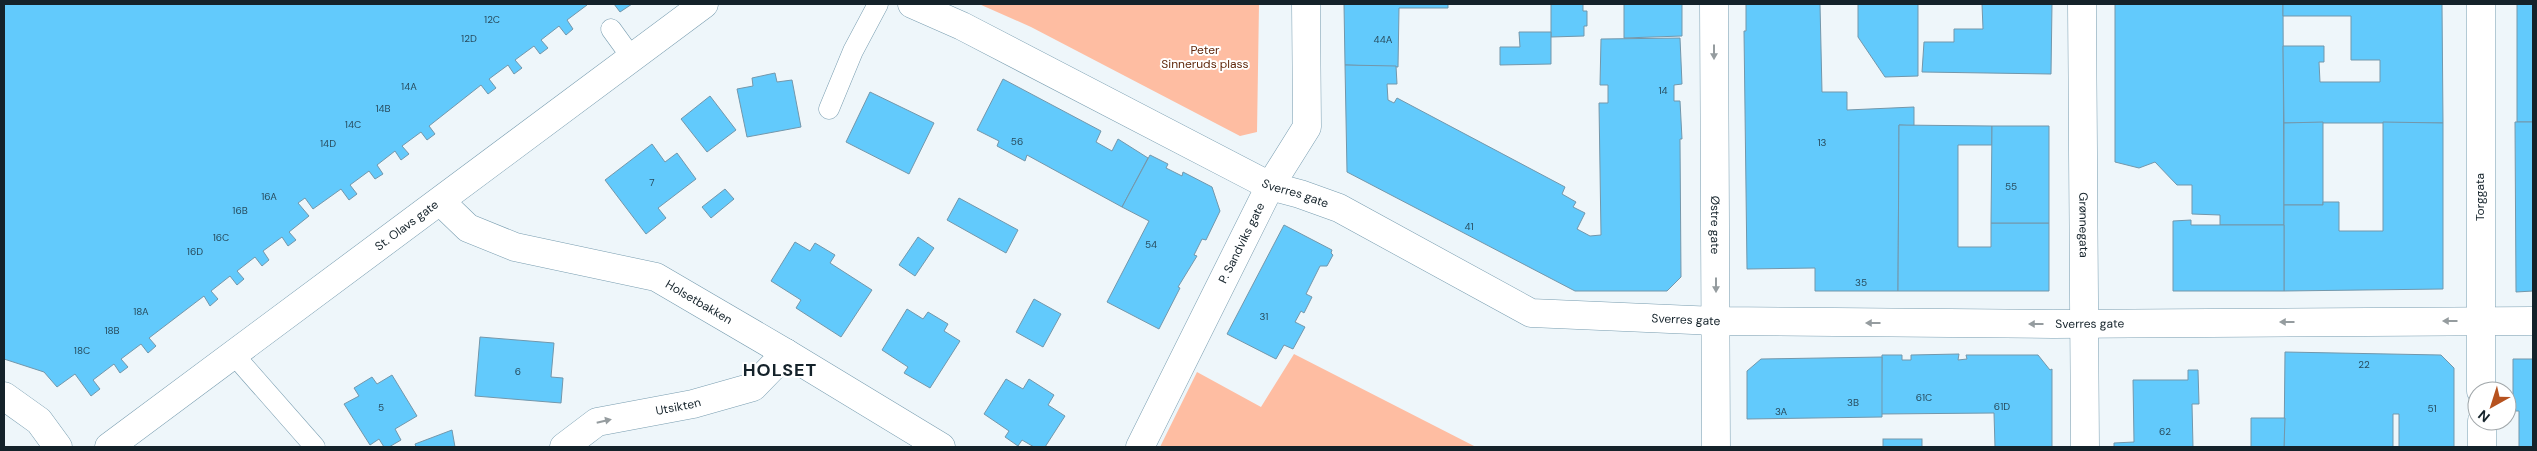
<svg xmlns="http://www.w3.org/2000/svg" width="2537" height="451" font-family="'DM Sans',sans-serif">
<rect width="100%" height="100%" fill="#eef6fa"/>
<g fill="#febda2">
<path d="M979,4h280l-2,128 -17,4 -209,-109z"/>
<path d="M1294,354l182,93h-316l37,-75 64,35z"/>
</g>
<g fill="#62cafc" stroke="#7397ab">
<path d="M4,4h581l2,1 -20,15 6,9 -7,6 -7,-9 -18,14 7,8 -8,6 -6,-8 -19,14 7,8 -8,6 -6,-9 -19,14 7,9 -8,6 -7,-9 -52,41 6,8 -8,6 -6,-8 -19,14 7,8 -8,6 -6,-9 -18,14 6,9 -8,5 -6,-8 -19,14 7,9 -8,6 -8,-11 -28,20 -8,-11 -7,5 11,13 -20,16 7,8 -8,6 -6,-9 -19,14 6,9 -7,6 -7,-9 -18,14 7,8 -7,6 -7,-9 -19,15 7,8 -8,7 -6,-10 -55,42 7,8 -8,7 -7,-9 -20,15 7,8 -8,6 -6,-9 -21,16 7,9 -9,7 -16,-22 -18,13 -13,-15 -40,-13z"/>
<path d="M614,4h18l-12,8z"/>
<path d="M1344,4h104v4h-49l-1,59 -53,-2z"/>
<path d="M1551,4h32v7h4v15h-3v10l-33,1z"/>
<path d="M1624,4h58v32l-58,2z"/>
<path d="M1746,4h74l2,88h25v18l67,-3v19l-15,-1 -1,166h-83v-23l-68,1 -3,-238h2z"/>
<path d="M1858,4h60v72l-33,1 -27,-40z"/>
<path d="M1982,4h70l-1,70 -129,-2 2,-30h30v-13h29z"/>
<path d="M2115,4h168l1,221h-64v-10l-28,-1v-29h-15l-22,-23 -16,6 -24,-6z"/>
<path d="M2283,4h159l1,119h-159l-1,-77h41v16h-5l1,20h60v-22h-29v-44h-68z"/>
<rect x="2517" y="4" width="16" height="118"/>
<path d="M1519,32h32v32l-51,1v-18h20z"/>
<path d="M1680,38l2,46 -8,1v16h6l2,38h-2l1,138 -14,14h-92l-228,-119 -2,-107 51,1 1,18h-10l1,16 6,3 3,-5 168,89 -3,7 14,8 -3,5 12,6 -8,16 13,7 11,-1 -2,-132h9v-18h-8l1,-46z"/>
<path d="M775,73l2,9 15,-2 9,47 -54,10 -10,-48 16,-3 -1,-8z"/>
<path d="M1003,79l98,52 -5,11 16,9 6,-12 30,19 -26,49 -95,-52 -2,6 -28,-15 2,-5 -22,-11z"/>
<path d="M870,92l64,31 -25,51 -63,-32z"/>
<path d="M710,96l26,34 -29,22 -26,-33z"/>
<path d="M2323,122v83h-39v-82z"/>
<path d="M2383,122l60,1v166l-159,2v-86h39v-3h16v29h44z"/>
<path d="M2515,122h18v169l-17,1z"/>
<path d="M1899,125l93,1v19h-34v102h33v-24h58v68h-151z"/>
<path d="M1992,126h57v97h-58z"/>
<path d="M652,144l13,18 12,-9 19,26 -38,29 8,10 -20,16 -41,-54z"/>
<path d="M1150,155l18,9 -2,4 16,8 1,-4 29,15 8,24 -14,29 -4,-1 -8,16 3,1 -19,31 2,1 -21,41 -52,-27 42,-81 -27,-14z"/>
<path d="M725,189l9,10 -23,19 -9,-11z"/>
<path d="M959,198l59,32 -12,23 -59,-33z"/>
<path d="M2191,220v5h93v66h-111v-70z"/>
<path d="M1284,225l48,25 -1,3 2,2 -6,11h-7l-14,28 6,3 -8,16 -3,-2 -6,11 10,5 -12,22 -9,-4 -8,14 -49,-25z"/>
<path d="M918,237l16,11 -19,28 -16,-11z"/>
<path d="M795,242l15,9 5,-8 20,12 -5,8 42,27 -31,47 -45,-29 5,-8 -30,-19z"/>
<path d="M1034,299l27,15 -18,33 -27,-15z"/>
<path d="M907,309l16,10 5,-7 20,12 -4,7 16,10 -30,47 -26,-15 4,-6 -26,-17z"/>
<path d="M480,337l74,6 -3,34 12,1 -2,25 -86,-7z"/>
<path d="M2285,352l156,3 13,13v79h-55v-33h-6v33h-109z"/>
<path d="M1959,354l-1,6 9,-1 -1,-4h72l12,15 2,-1v78h-57l-1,-34 -113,1 1,-59h20v5h9v-5z"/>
<path d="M1882,357v60l-135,2v-48l14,-12z"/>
<path d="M2513,359h20v88h-14v-36h-6z"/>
<path d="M2188,370h10l1,34h-7l1,43h-79v-4l20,-1 -1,-62h55z"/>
<path d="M392,375l25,41 -22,13 6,11 -12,7h-5l-5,-8 -9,6 -26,-41 15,-8 -5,-8 18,-11 5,7z"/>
<path d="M1006,379l17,10 6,-10 25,16 -6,10 17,11 -20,31h-11l-12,-7 -4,6 -13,-9 4,-6 -25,-17z"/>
<path d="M2251,418h34l-1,29h-33z"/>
<path d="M452,430l3,17h-39l-1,-3z"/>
<rect x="1883" y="439" width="39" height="8"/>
</g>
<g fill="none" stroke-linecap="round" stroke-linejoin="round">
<defs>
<g id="lane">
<path d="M611,29l21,29"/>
<path d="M829,109l24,-58 25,-47"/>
<path d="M234,355l81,92"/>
</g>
<g id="street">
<path id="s1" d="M912,4l50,22 308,160 30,8 39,14 192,105 185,8 337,3 480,-3"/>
<path id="s2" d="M1714,4l2,443"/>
<path id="s3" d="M441,202l27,26 47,19 141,30 130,76 155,94"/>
<path d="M2481,391v-387"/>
<path d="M4,396l35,25 19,26"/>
<path d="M2482,421v26"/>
<path id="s4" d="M109,447l595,-443"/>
<path id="s5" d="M564,447l33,-25 96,-18 60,-17 33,-34"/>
<path id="s6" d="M1140,447l130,-261 37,-59 -1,-123"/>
</g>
<g id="primary">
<path id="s7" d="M2082,4l3,443"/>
</g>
</defs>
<use href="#lane" stroke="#789db0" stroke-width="21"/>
<use href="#street" stroke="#789db0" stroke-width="29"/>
<use href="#primary" stroke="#789db0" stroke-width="29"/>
<use href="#lane" stroke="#fff" stroke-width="20"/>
<use href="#street" stroke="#fff" stroke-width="28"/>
<use href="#primary" stroke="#fff" stroke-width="28"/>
</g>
<defs><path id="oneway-solid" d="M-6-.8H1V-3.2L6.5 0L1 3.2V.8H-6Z" transform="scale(1.25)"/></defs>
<g fill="#959c9f">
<use href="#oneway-solid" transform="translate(1714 52) rotate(90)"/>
<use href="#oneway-solid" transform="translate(1716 285) rotate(90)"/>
<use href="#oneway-solid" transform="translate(2450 321) rotate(180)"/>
<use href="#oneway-solid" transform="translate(2287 322) rotate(180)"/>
<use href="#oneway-solid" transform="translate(1873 323) rotate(-180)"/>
<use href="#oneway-solid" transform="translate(2036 324) rotate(-180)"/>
<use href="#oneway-solid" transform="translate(604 421) rotate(-13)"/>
</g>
<g text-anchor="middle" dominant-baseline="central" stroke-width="4" stroke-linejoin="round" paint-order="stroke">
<g font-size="10" fill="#284c5e">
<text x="492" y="19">12C</text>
<text x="469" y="38">12D</text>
<text x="1383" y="39">44A</text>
<text x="409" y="86">14A</text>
<text x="1663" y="90">14</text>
<text x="383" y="108">14B</text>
<text x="353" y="124">14C</text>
<text x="1017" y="141">56</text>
<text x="1822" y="142">13</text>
<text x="328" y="143">14D</text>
<text x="652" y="182">7</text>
<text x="2011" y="186">55</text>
<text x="269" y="196">16A</text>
<text x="240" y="210">16B</text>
<text x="1469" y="226">41</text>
<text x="221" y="237">16C</text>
<text x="1151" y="244">54</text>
<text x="195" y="251">16D</text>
<text x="1861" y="282">35</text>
<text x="141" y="311">18A</text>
<text x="1264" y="316">31</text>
<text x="112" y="330">18B</text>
<text x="82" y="350">18C</text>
<text x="2364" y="364">22</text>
<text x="518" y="371">6</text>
<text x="1924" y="397">61C</text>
<text x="1853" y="402">3B</text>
<text x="2002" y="406">61D</text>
<text x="381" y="407">5</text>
<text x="2432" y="408">51</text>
<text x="1781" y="411">3A</text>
<text x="2165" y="431">62</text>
</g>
<g font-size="12" fill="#61290d" stroke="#fff">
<text x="1205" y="50">Peter<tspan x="1205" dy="14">Sinneruds plass</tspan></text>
</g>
<g font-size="12" fill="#14222a" stroke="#fff">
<text stroke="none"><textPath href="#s1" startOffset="428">Sverres gate</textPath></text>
<text transform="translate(2480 197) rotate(-90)">Torggata</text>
<text stroke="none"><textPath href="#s2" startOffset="221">Østre gate</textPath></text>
<text stroke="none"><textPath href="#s7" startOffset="221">Grønnegata</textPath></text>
<text stroke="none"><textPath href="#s4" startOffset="371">St. Olavs gate</textPath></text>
<text stroke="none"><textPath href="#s6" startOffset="228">P. Sandviks gate</textPath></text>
<text stroke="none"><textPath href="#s3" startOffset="282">Holsetbakken</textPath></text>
<text stroke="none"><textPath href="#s1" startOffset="848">Sverres gate</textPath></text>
<text stroke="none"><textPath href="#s1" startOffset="1252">Sverres gate</textPath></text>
<text stroke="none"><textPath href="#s5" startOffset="124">Utsikten</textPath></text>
</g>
<g font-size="18" font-weight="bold" letter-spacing="1" fill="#14222a" stroke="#fff">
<text x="780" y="370">HOLSET</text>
</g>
</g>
<rect width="2537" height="451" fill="none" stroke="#14222a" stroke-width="10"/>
<g transform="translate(2492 406) rotate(219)"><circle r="24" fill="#ffffff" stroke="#a1a7aa"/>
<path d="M0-4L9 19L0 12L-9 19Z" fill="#b6521f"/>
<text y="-8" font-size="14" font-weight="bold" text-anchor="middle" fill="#14222a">N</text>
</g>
</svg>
